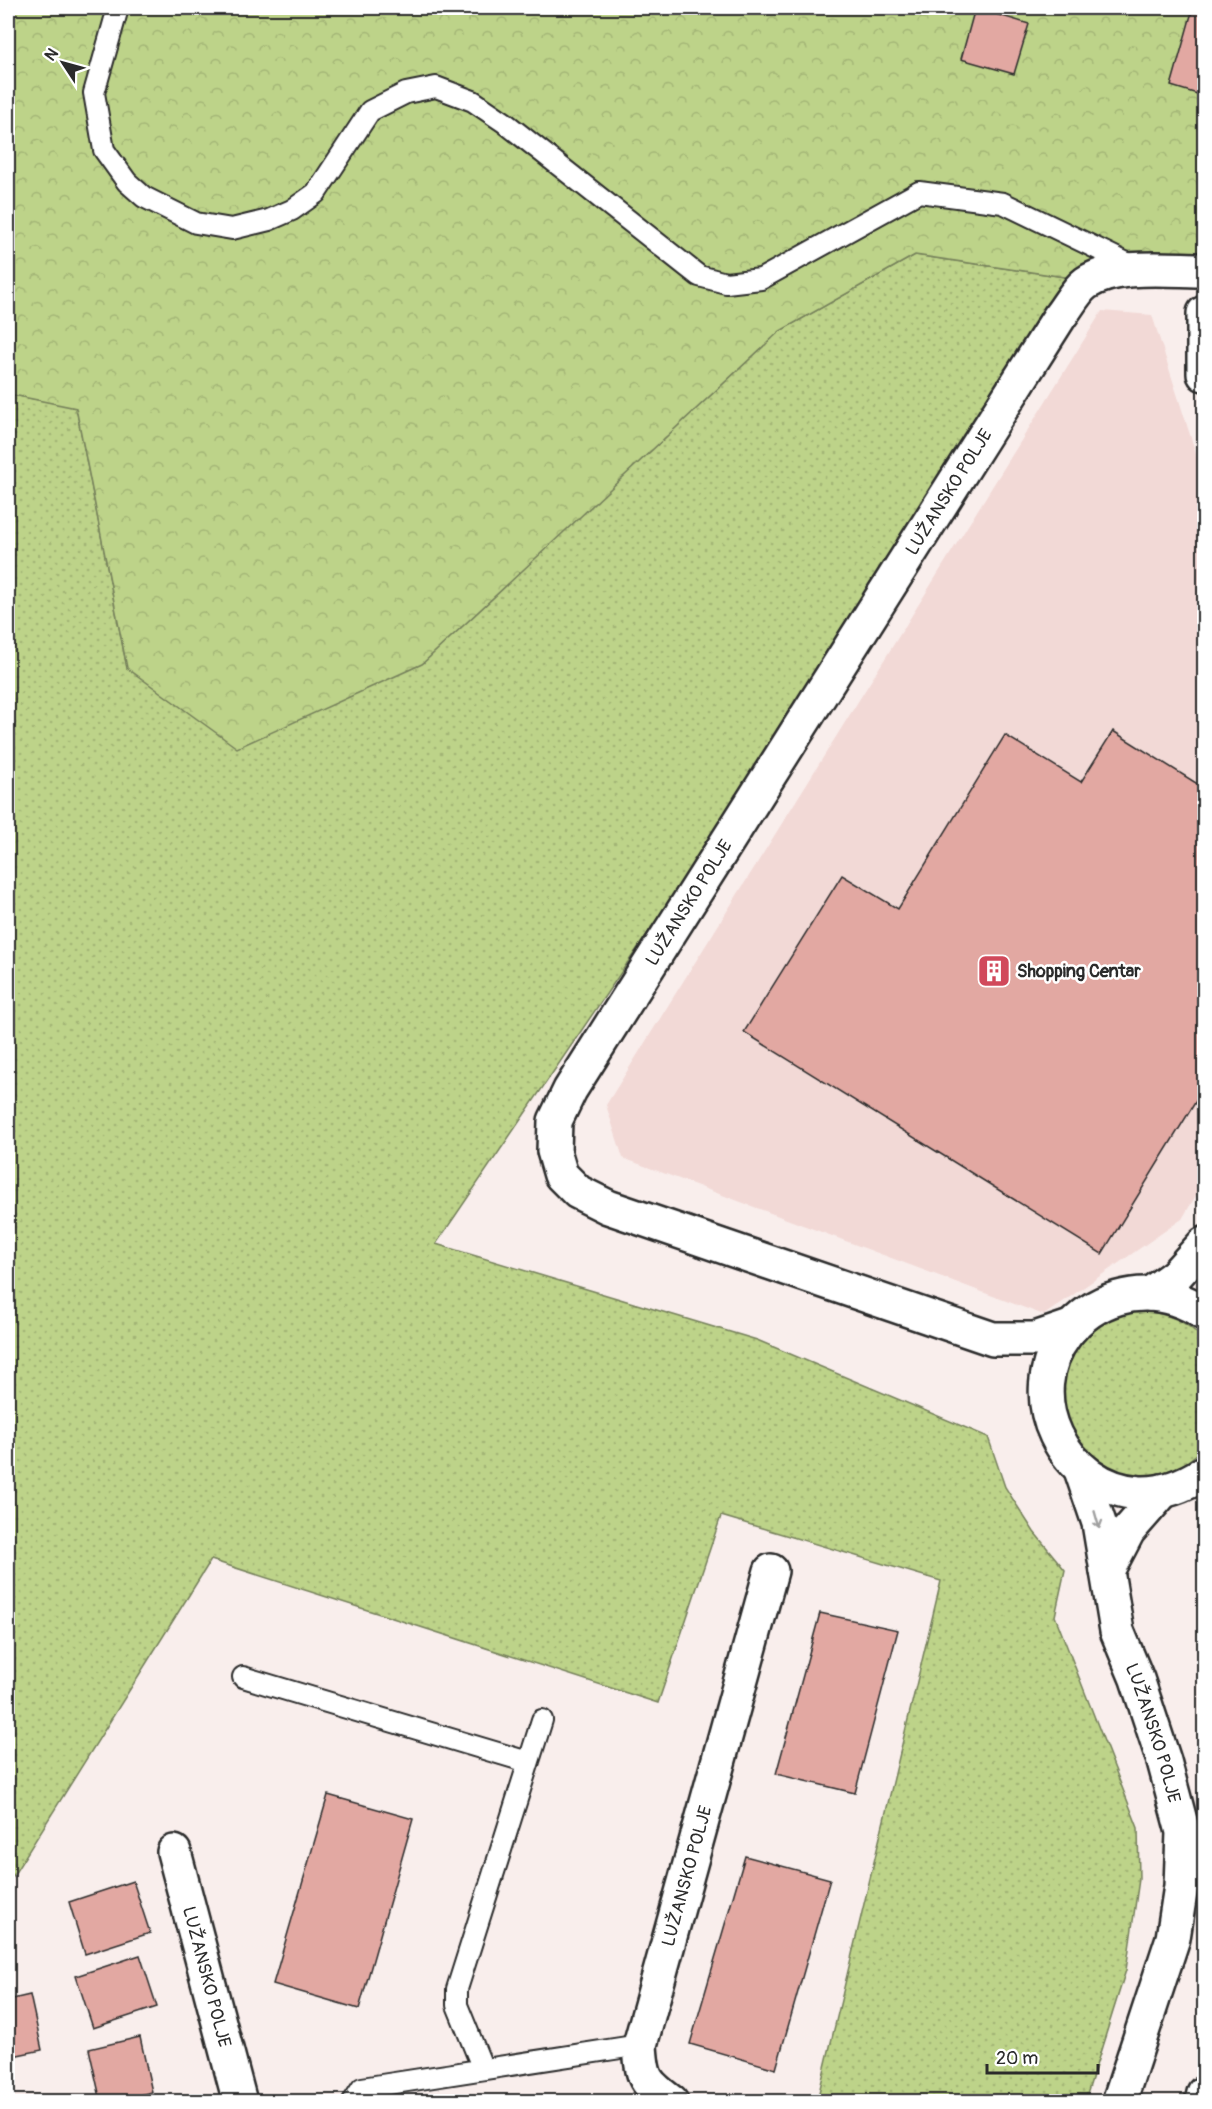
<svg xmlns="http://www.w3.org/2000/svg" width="1212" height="2109" font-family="Pangolin,sans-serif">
<defs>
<pattern id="grass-dots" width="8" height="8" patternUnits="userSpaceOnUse" patternTransform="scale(1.5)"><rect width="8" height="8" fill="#bdd389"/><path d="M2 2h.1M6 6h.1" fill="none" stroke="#a3b576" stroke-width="1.8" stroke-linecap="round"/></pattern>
<pattern id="forest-crowns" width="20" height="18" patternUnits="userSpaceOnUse" patternTransform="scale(1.5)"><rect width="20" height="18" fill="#bdd389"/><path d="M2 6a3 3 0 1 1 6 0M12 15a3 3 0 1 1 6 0" fill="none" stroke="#a3b576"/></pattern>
</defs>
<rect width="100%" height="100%" fill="#f9eeec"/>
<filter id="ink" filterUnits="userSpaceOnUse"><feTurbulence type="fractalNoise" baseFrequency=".0167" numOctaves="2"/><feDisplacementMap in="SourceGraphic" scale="12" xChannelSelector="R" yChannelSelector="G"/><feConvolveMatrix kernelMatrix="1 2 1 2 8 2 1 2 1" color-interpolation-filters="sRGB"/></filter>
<g filter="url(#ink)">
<path fill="#f2d9d6" d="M1102,311l50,4 52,164v703l-22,37 -138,96 -421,-157 -17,-53z"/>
<g fill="url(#grass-dots)" stroke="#747f5a" stroke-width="1.5">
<path d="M915,255l177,26 -656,963 321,96 231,97 17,50 29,45 31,38 -10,46 83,212 1,51 -13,91 -41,131h-268l124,-520 -220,-65 -63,187 -447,-143 -203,324v-1490l68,13 51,261 653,-337z"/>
<path d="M1142,1310c27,5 43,9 62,30v108l-22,18 -26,9h-28l-27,-9 -21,-18 -15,-23 -3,-55 12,-24 18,-19 24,-13z"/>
</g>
<path fill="url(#forest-crowns)" stroke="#747f5a" stroke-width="1.5" d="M8,8h1196v257l-112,16 -177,-26 -135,76 -358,333 -185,84 -110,-80 -51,-260 -68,-14z"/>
<g fill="#e2a8a2" stroke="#2b2b2b" stroke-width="1.5">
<path d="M975,8l54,16 -15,50 -53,-15z"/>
<path d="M1193,8h11v88l-33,-10z"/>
<path d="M1113,731l91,57v300l-102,166 -358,-222 98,-157 56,34 107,-174 76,47z"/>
<path d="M820,1613l78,17 -43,163 -79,-19z"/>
<path d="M328,1795l85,24 -54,190 -86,-25z"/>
<path d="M745,1856l85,23 -54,190 -86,-25z"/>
<path d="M133,1881l17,52 -65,21 -16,-52z"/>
<path d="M140,1955l17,52 -64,21 -17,-52z"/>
<path d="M30,1995l12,55 -34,7v-57z"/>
<path d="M140,2037l12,55 -43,10h-8l-12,-53z"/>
</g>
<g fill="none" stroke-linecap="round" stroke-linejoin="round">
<defs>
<g id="lane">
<path d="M118,8l-24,85 10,57 23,32 17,15 52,26 36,6 37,-9 23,-10 24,-17 54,-82 36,-18 30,-6 37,14 31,21 195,154 27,7 35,-4 158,-87 84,11 132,64"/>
<path d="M243,1677l285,85"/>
<path d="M483,2069l-26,-64v-16l85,-269"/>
<path d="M353,2102l9,-14 278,-43"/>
</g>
<g id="street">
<path d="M1204,313v61"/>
<path d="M1150,1294l26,-19 28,-31"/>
<path d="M1204,1313c-26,-17 -55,-24 -86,-15 -21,6 -39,19 -52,36 -48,62 -3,154 74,159 24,1 45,-8 64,-20"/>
<path id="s1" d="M1073,1326l-38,13h-42l-385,-132 -30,-15 -17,-17 -7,-24 1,-30 15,-31 490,-774c8,-10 16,-26 26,-33 30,-20 84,-13 118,-13"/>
<path id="s2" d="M1081,1470l18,53 18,108 20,48 27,82 19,71 -2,54 -8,52 -54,164"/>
<path d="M1107,1571l21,-40 35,-40"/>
<path id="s3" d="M174,1852l66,250"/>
<path id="s4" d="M671,2102c-27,-20 -29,-24 -31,-57l131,-474"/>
</g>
<path id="highway" d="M1202,2102l2,-9"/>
</defs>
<use href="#lane" stroke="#2b2b2b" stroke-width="24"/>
<use href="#street" stroke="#2b2b2b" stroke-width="38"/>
<use href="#highway" stroke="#2b2b2b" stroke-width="38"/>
<use href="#lane" stroke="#fff" stroke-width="20"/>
<use href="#street" stroke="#fff" stroke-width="33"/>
<use href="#highway" stroke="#fff" stroke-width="33"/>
</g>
<defs><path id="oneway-shaft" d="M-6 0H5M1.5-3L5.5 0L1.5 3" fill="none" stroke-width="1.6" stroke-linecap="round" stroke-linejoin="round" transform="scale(1.5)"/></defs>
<use stroke="#a0a0a0" href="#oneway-shaft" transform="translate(1097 1520) rotate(74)"/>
</g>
<defs>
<symbol id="building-square" viewBox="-11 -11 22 22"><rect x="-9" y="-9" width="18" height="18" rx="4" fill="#d1495b" stroke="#fff"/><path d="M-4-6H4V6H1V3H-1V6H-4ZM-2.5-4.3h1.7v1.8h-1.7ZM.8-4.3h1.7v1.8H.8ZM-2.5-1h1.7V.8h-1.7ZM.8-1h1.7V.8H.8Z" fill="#fff"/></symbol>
</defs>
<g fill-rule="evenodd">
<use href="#building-square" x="975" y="952" width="38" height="38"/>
</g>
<g text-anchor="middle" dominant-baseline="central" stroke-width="5" stroke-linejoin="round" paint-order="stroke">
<g font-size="18" fill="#2b2b2b" stroke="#fff">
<text stroke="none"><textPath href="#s1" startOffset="1344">LUŽANSKO POLJE</textPath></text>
<text stroke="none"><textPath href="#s1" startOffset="858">LUŽANSKO POLJE</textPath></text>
<text stroke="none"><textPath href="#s2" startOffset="274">LUŽANSKO POLJE</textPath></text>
<text stroke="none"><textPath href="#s4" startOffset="244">LUŽANSKO POLJE</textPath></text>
<text stroke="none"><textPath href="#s3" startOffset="129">LUŽANSKO POLJE</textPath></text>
</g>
<g font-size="18" font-weight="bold" fill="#2b2b2b" stroke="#fff" text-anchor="start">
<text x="1017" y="971">Shopping Centar</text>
</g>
</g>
<rect width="1212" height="2109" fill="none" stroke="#fff" stroke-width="30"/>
<rect x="15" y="15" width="1182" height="2079" fill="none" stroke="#2b2b2b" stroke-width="2" filter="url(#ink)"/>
<g transform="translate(63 63) rotate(306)" stroke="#ffffff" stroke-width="4.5" paint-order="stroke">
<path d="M0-4.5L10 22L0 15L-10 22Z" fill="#2b2b2b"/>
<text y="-9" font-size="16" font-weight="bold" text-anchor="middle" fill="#2b2b2b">N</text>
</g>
<path d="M987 2064v9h111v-9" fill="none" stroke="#2b2b2b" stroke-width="3"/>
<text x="996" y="2064" font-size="18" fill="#2b2b2b" stroke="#ffffff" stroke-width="4.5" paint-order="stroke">20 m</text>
</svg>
